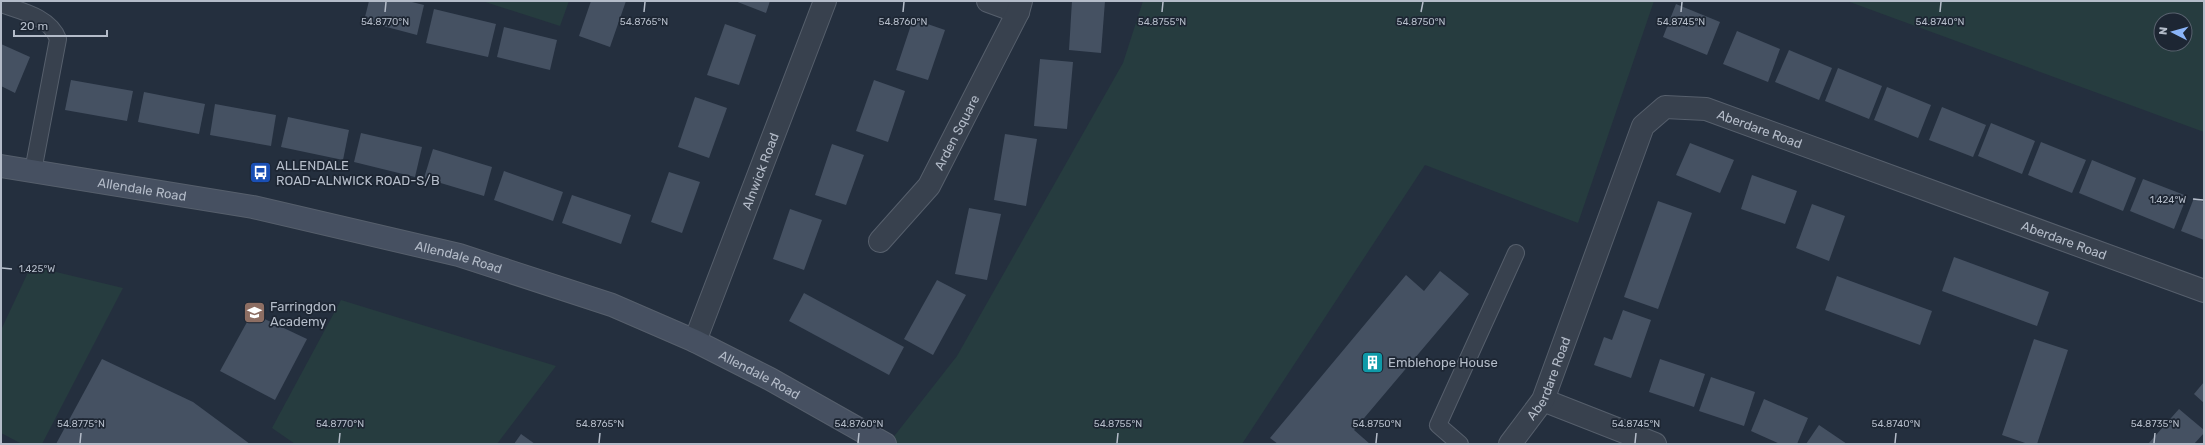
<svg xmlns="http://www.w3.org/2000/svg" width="2205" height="445" font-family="Rubik,sans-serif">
<rect width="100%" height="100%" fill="#242f3e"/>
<g fill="#263c3f" fill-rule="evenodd">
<path d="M482,1h87l-9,25z"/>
<path d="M1143,1h511l-76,222 -153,-58 -183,279h-354l69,-88 166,-293z"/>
<path d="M1847,1h357v131zM2161,20h24v24h-24z"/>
<path d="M31,266l92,22 -81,156h-20l-21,-11v-103z"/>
<path d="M341,300l215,66 -59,78h-202l-23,-16z"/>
</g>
<g fill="#455162">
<path d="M369,1h39l16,4 -7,30 -53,-14z"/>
<path d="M591,1h35l-16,46 -31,-11z"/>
<path d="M735,1h35l-4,12z"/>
<path d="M1072,1h33l-4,52 -32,-3z"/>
<path d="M1676,4l44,18 -13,33 -44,-18z"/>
<path d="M434,9l62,15 -8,33 -62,-14z"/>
<path d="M913,19l32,11 -17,50 -32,-10z"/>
<path d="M725,24l31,11 -17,50 -32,-10z"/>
<path d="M504,27l53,13 -7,30 -53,-13z"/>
<path d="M1737,31l43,18 -12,33 -45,-18z"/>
<path d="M1,44l29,13 -15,36 -14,-7z"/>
<path d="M1789,50l43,18 -13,32 -44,-18z"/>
<path d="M1040,59l33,3 -6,67 -33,-3z"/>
<path d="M1838,68l44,18 -13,33 -44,-18z"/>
<path d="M71,80l62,11 -6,30 -62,-11z"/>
<path d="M874,80l31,11 -17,51 -32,-11z"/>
<path d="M1887,87l44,18 -13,33 -44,-18z"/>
<path d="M144,92l61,12 -6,30 -61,-12z"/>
<path d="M695,97l32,11 -18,50 -31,-11z"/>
<path d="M215,104l61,11 -5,31 -61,-11z"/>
<path d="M1942,107l44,18 -13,32 -44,-17z"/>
<path d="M288,117l61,13 -6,30 -62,-13z"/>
<path d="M1991,123l44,18 -13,33 -44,-18z"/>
<path d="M361,133l61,14 -7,30 -61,-15z"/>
<path d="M1005,134l32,5 -11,67 -32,-6z"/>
<path d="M2041,142l45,18 -14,33 -44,-18z"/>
<path d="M1690,143l44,17 -14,33 -44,-18z"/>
<path d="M832,144l32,11 -18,50 -31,-10z"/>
<path d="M433,149l59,18 -8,29 -60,-18z"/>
<path d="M2092,160l44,18 -13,33 -44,-18z"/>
<path d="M504,171l59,21 -10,29 -59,-21z"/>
<path d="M669,172l31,10 -18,51 -31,-11z"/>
<path d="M1752,175l45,16 -12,33 -44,-15z"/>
<path d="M2143,179l44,17 -13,33 -44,-18z"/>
<path d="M572,195l59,20 -10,29 -59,-21z"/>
<path d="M2194,198l10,4v38l-23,-9z"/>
<path d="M1658,201l34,12 -34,96 -34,-12z"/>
<path d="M1812,204l33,12 -16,45 -33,-13z"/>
<path d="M969,208l32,6 -14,66 -32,-6z"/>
<path d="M790,209l32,11 -18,50 -31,-11z"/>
<path d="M1954,257l95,35 -12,34 -95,-35z"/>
<path d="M1440,271l29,23 -115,136 16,14h-92l-8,-6 136,-163 18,16z"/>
<path d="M1837,276l95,35 -12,34 -95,-35z"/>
<path d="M937,280l29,15 -33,60 -29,-16z"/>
<path d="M804,293l100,54 -15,28 -100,-54z"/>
<path d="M1623,310l28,10 -20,58 -37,-13 10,-28 8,3z"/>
<path d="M252,313l55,26 -32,61 -55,-29z"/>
<path d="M2034,339l34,11 -31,94h-9l-26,-9z"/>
<path d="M102,359l91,43 57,42h-194z"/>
<path d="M1660,359l45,15 -11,33 -45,-15z"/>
<path d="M1711,377l44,15 -11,34 -45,-15z"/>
<path d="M2204,382v21l-10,-9z"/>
<path d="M1764,399l44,19 -11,26h-17l-29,-13z"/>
<path d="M2179,409l25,21v3l-10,11h-46z"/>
<path d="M1819,425l28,19h-41z"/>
<path d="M521,434l14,10h-21z"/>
</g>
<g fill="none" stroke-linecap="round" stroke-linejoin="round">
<defs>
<g id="lane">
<path d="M1,4c20,7 49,13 57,35l-25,132"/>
<path d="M1460,444l-22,-19 78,-172"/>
</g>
<g id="street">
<path d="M988,1l30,11"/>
<path id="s1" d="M880,241l49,-55 89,-174 3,-11"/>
<path id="s2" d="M695,341l130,-340"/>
<path d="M1543,400l112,44"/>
<path id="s3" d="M1510,444l33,-44 100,-274 22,-19 41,2 498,182"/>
</g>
<g id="secondary">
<path id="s4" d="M1,166l252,41 206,48 153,50 83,36 75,38 115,65"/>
</g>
</defs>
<use href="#lane" stroke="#565f6c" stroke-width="18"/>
<use href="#street" stroke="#565f6c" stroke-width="24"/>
<use href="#secondary" stroke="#565f6c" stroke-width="24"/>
<use href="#lane" stroke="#38414e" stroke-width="16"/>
<use href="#street" stroke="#38414e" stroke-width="22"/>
<use href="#secondary" stroke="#465061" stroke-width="22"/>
</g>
<path fill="none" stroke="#b4bcc9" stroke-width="1.5" d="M385,12l1,-10M644,12l1,-10M903,12l1,-10M1162,12l1,-10M1421,12l2,-10M1681,12l1,-10M1940,12l1,-10M2193,199l10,1M2,268l10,1M80,443l1,-10M339,443l1,-10M599,443l1,-10M858,443l1,-10M1117,443l1,-10M1376,443l1,-10M1635,443l1,-10M1895,443l1,-10M2154,443l1,-10"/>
<defs>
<symbol id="bus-square" viewBox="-11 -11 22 22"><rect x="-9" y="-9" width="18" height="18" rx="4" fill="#1a4fb4" stroke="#1d2633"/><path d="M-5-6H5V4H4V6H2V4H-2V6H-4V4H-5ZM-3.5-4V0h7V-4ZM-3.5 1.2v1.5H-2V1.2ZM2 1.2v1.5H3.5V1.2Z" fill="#fff"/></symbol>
<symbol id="school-square" viewBox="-11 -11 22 22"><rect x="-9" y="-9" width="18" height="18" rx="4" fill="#8d6e63" stroke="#1d2633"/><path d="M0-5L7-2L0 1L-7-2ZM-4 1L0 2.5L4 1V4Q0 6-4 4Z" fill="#fff"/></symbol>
<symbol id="building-square" viewBox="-11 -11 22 22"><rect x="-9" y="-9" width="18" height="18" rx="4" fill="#0f9aa8" stroke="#1d2633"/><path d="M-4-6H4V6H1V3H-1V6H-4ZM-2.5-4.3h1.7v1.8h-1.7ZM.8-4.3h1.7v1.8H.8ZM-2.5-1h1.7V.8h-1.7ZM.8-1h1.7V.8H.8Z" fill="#fff"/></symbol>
</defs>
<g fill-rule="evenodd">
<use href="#bus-square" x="248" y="160" width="25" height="25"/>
<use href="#school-square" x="242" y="300" width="25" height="25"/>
<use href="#building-square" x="1360" y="350" width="25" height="25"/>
</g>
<g text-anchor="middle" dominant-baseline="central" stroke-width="3.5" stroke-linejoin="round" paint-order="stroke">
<g font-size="13" fill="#b4bcc9" stroke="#1d2633">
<text stroke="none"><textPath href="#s3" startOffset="474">Aberdare Road</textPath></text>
<text stroke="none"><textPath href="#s1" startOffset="134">Arden Square</textPath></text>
<text stroke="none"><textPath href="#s2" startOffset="182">Alnwick Road</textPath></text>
<text stroke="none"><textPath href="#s4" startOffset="143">Allendale Road</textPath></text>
<text stroke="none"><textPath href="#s3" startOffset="798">Aberdare Road</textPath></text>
<text stroke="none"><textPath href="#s4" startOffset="467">Allendale Road</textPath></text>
<text stroke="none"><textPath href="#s4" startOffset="791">Allendale Road</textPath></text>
<text stroke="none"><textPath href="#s3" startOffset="77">Aberdare Road</textPath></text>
</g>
<g font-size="13" fill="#b4bcc9" stroke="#1d2633" text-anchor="start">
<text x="276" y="165">ALLENDALE<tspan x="276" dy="15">ROAD-ALNWICK ROAD-S/B</tspan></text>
<text x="270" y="306">Farringdon<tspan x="270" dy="15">Academy</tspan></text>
<text x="1388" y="362">Emblehope House</text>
</g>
</g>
<g font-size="10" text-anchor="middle" fill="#b4bcc9" stroke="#1d2633" stroke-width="3.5" stroke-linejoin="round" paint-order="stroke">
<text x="385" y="25">54.8770°N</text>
<text x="644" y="25">54.8765°N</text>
<text x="903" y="25">54.8760°N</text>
<text x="1162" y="25">54.8755°N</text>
<text x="1421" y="25">54.8750°N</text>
<text x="1681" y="25">54.8745°N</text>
<text x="1940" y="25">54.8740°N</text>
<text x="2168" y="203">1.424°W</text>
<text x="37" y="272">1.425°W</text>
<text x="81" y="427">54.8775°N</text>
<text x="340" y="427">54.8770°N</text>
<text x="600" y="427">54.8765°N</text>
<text x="859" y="427">54.8760°N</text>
<text x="1118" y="427">54.8755°N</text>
<text x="1377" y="427">54.8750°N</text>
<text x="1636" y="427">54.8745°N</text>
<text x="1896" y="427">54.8740°N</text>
<text x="2155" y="427">54.8735°N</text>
</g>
<rect width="2205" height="445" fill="none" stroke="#b4bcc9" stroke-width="4"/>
<g transform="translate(2173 32) rotate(276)"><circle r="19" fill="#1d2633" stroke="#59626f"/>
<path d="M0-3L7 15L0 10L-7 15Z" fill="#8ab4f8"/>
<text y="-6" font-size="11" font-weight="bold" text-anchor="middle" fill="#b4bcc9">N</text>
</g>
<path d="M14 30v6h93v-6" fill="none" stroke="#b4bcc9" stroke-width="2"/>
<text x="20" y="30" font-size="12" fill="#b4bcc9" stroke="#1d2633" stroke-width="3" paint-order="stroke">20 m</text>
</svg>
